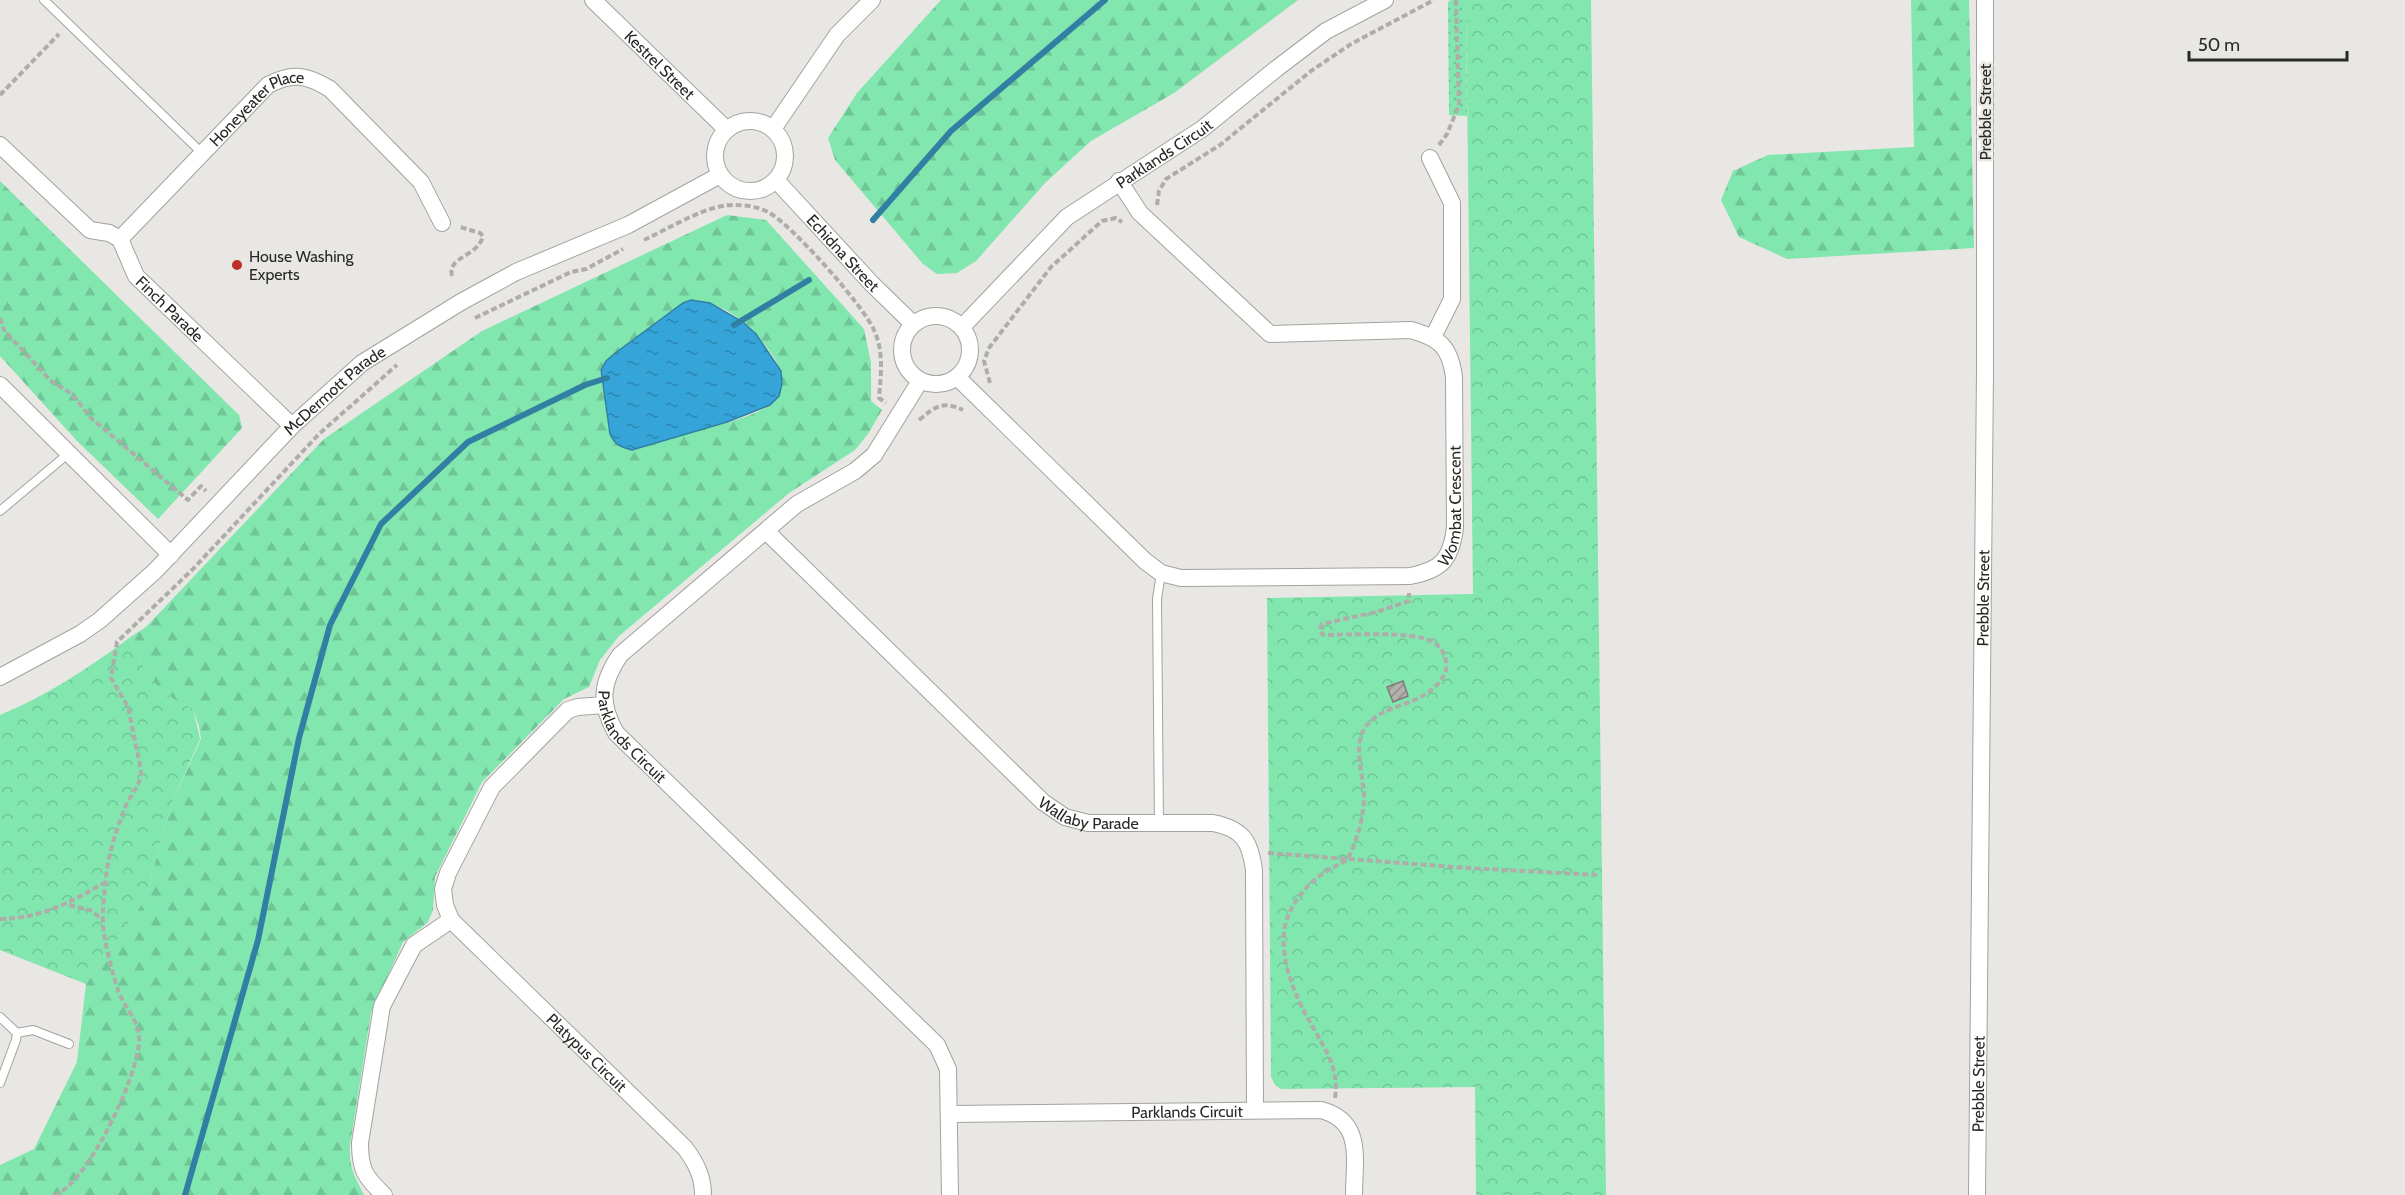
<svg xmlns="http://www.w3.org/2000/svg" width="2405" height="1195" font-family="Cabin,sans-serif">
<defs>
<pattern id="grass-dots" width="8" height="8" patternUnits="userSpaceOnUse" patternTransform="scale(1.5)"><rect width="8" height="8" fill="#82e6af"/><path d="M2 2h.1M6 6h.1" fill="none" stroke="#70c596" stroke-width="1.8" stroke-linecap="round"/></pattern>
<pattern id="forest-firs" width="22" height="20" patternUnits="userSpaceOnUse" patternTransform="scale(1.5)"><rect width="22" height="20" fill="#82e6af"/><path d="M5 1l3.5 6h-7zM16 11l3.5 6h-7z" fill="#70c596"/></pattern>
<pattern id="park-crowns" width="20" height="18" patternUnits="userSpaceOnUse" patternTransform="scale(1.5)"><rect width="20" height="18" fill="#82e6af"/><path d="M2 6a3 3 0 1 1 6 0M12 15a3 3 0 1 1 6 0" fill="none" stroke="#70c596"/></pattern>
<pattern id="water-ripples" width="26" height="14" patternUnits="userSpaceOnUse" patternTransform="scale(1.5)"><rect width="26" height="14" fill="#35a5d9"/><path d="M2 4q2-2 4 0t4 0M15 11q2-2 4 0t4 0" fill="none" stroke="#2d86b0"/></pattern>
<pattern id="building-hatch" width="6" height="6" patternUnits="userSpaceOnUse" patternTransform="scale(1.5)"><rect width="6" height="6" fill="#b2b1ad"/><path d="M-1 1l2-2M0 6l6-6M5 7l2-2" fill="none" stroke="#91908d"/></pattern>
</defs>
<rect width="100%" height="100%" fill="#e8e7e3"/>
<path fill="url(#grass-dots)" d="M1451,0h15l1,116 -18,-1 -1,-113z"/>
<g fill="url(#forest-firs)" fill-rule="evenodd">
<path d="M941,0h357l-124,93 -83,48 -45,41 -70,79 -19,12 -20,1 -14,-10 -88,-104 -7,-22 29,-45z"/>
<path d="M1911,0h58l5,248 -187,11 -48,-22 -18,-37 12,-29 35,-16 146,-8z"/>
<path d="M0,181l239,234 3,13 -84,91 -81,-78 -77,-85z"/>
<path d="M727,215l39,5 98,109 7,34v38l11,9 -14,24 -13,16 -66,43 -170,143 -19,24 -11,27 -25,12 -82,83 -47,95 -2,33 -5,12 -25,20 -32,71 -21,132c-1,23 4,30 14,50h-364v-30l34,-16 43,-87 9,-78 58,-83 28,-98 29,-64 -2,-12 -6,-18c-40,-18 -46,-33 -64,-71l17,-11 178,-188 158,-108zM691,300c23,0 53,18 67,36 10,13 26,31 24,48 0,8 -5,15 -11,20 -18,14 -67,25 -91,31 -16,5 -32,11 -48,15 -12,-2 -17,-5 -22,-16l-10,-64 6,-9 8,-7 69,-51z"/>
</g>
<g fill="url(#park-crowns)">
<path d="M1466,0h125l15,1195h-130l-1,-108 -194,2 -6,-4 -4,-8 -4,-479 206,-4z"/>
<path d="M129,638c18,38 24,52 64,71l7,30 -28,64 -28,98 -58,83 -86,-34v-235c46,-19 89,-47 129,-77z"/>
</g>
<path fill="url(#water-ripples)" stroke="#3180a3" stroke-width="1.5" d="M691,300l19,3 33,19 13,12 25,37 1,13 -3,12 -9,9 -43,17 -95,28c-11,-3 -17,-5 -22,-16l-9,-64 5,-9 8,-7 69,-51z"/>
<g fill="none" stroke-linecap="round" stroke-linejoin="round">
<g stroke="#3180a3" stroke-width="6">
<path d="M873,220l78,-89 154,-131"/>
<path d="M734,325l75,-45"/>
<path d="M185,1195l73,-255 41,-202 31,-113 51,-101 87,-82 117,-57 22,-7"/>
</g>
</g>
<path fill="url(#building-hatch)" stroke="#7d7b78" stroke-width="1.5" d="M1403,681l5,15 -15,6 -6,-15z"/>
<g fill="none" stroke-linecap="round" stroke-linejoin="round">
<defs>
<g id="service">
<path d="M44,0l159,154"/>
<path d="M0,511l69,-58"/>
<path d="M1159,824l-2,-225 4,-26"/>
<path d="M0,1017l17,16"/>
<path d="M0,1083l16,-43 1,-7 16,-3 36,14"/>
</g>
<g id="minor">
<path id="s1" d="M593,0l133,129"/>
<circle cx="750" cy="156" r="35"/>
<path d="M773,129l64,-94 35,-35"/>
<path id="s2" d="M0,145l90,85 19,3 11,6 16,37 156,150"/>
<path d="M1430,158l22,45v96l-19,38"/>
<path id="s3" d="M776,180l95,103 42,41"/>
<path id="s4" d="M120,239l148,-154c25,-13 39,-10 62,4l91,93 21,41"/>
<circle cx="936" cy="350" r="34"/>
<path id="s5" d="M962,327l105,-110 135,-88 74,-60 50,-38 59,-31"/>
<path id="s6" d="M957,377l188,184 16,12 20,5 229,-2c32,-6 41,-17 45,-48l-1,-151c-4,-31 -15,-39 -43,-47l-141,4 -130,-121 -21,-32"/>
<path id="s7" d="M920,381l-46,74 -19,16 -58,33 -177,151c-19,28 -21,48 -4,78l321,312 11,24 2,126"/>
<path d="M0,385l171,170"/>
<path id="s8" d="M767,532l276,270 22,15 23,6h125c30,6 37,18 41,47l1,240"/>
<path id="s9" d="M0,677l80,-43 20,-14 55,-49 137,-145 70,-63 99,-61 55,-30 112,-47 92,-50"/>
<path id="s10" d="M604,705l-26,2 -10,3 -76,77 -44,86 -5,16 2,16 6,15 234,228c11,15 18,28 18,47"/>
<path id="s11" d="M950,1114l371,-4c43,11 33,50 33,85"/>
<path d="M384,1195c-19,-18 -24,-25 -24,-52l22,-137 32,-61 37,-25"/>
<path id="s12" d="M1977,1195l8,-823v-372"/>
</g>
</defs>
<use href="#service" stroke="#a3a29e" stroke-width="10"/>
<use href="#minor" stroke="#a3a29e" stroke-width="18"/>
<g stroke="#aeadaa" stroke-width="4" stroke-dasharray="6 3" stroke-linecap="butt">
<path d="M0,95l59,-61"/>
<path d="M1439,145l8,-11 12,-29 -3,-105"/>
<path d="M1157,205l2,-14 7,-12 54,-34 91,-74 40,-27 83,-44"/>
<path d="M644,240c26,-12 65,-37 93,-35 10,0 21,2 31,7 24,13 95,93 106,118 10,22 7,44 5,68l7,5"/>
<path d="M452,276c-5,-20 26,-19 31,-40l-3,-3 -20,-6"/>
<path d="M0,318l4,12 47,51 21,13 19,24 97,82 13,-14 5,5"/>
<path d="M475,318l96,-46 15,-3 37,-20"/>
<path d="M990,383l-6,-22 5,-13 62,-81 51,-46 14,-3 6,4"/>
<path d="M919,420c16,-13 23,-20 44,-10"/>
<path d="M1268,853l200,15 129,7"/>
<path d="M69,905l21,5 12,9"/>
<path d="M0,919c42,-1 69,-16 104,-36"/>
<path d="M1335,1098c5,-30 -12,-52 -25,-76 -15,-26 -29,-59 -26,-90 3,-25 22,-48 43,-61 5,-4 15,-7 19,-11 5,-5 8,-15 10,-21 5,-14 8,-29 8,-44 -1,-22 -12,-53 3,-70 16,-19 44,-19 63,-34 9,-7 19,-18 16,-30 -2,-9 -6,-16 -15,-20 -19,-10 -85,-6 -108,-6l-3,-5 2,-6 54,-12 33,-11v-8"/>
<path d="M54,1195c33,-9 89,-127 85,-160 -2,-17 -16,-29 -21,-45 -5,-15 -15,-52 -15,-67 -1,-12 1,-24 2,-36 2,-29 11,-58 22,-84 6,-11 14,-19 14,-33l-13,-63 -17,-29 6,-36 76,-73 126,-135 78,-69"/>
</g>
<use href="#service" stroke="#fff" stroke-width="8"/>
<use href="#minor" stroke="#fff" stroke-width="16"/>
</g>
<circle fill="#bc2e27" stroke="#e8e7e3" stroke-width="2" cx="237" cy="265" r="6"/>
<g text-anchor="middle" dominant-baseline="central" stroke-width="5" stroke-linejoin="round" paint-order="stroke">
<g font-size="16" fill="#282826" stroke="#e8e7e3">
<text stroke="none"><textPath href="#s1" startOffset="93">Kestrel Street</textPath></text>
<text transform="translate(1985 112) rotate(-90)">Prebble Street</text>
<text stroke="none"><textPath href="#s4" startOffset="192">Honeyeater Place</textPath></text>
<text stroke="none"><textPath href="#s5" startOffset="268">Parklands Circuit</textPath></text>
<text stroke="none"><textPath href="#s3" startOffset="99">Echidna Street</textPath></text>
<text stroke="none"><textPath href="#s2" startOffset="243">Finch Parade</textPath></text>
<text stroke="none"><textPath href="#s9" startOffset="444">McDermott Parade</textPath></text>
<text stroke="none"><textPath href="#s6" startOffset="627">Wombat Crescent</textPath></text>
<text stroke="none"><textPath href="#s12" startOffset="597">Prebble Street</textPath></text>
<text stroke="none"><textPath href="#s7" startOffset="506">Parklands Circuit</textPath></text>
<text stroke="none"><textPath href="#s8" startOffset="435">Wallaby Parade</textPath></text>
<text stroke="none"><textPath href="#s10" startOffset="480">Platypus Circuit</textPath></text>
<text stroke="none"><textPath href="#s12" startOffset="111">Prebble Street</textPath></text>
<text stroke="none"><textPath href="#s11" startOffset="237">Parklands Circuit</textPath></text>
</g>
<g font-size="16" fill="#282826" stroke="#e8e7e3" text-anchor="start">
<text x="249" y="256">House Washing<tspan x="249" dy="18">Experts</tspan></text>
</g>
</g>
<path d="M2189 51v9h158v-9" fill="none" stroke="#282826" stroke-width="3"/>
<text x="2198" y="51" font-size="18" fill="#282826" stroke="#e8e7e3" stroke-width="4.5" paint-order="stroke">50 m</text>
</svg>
